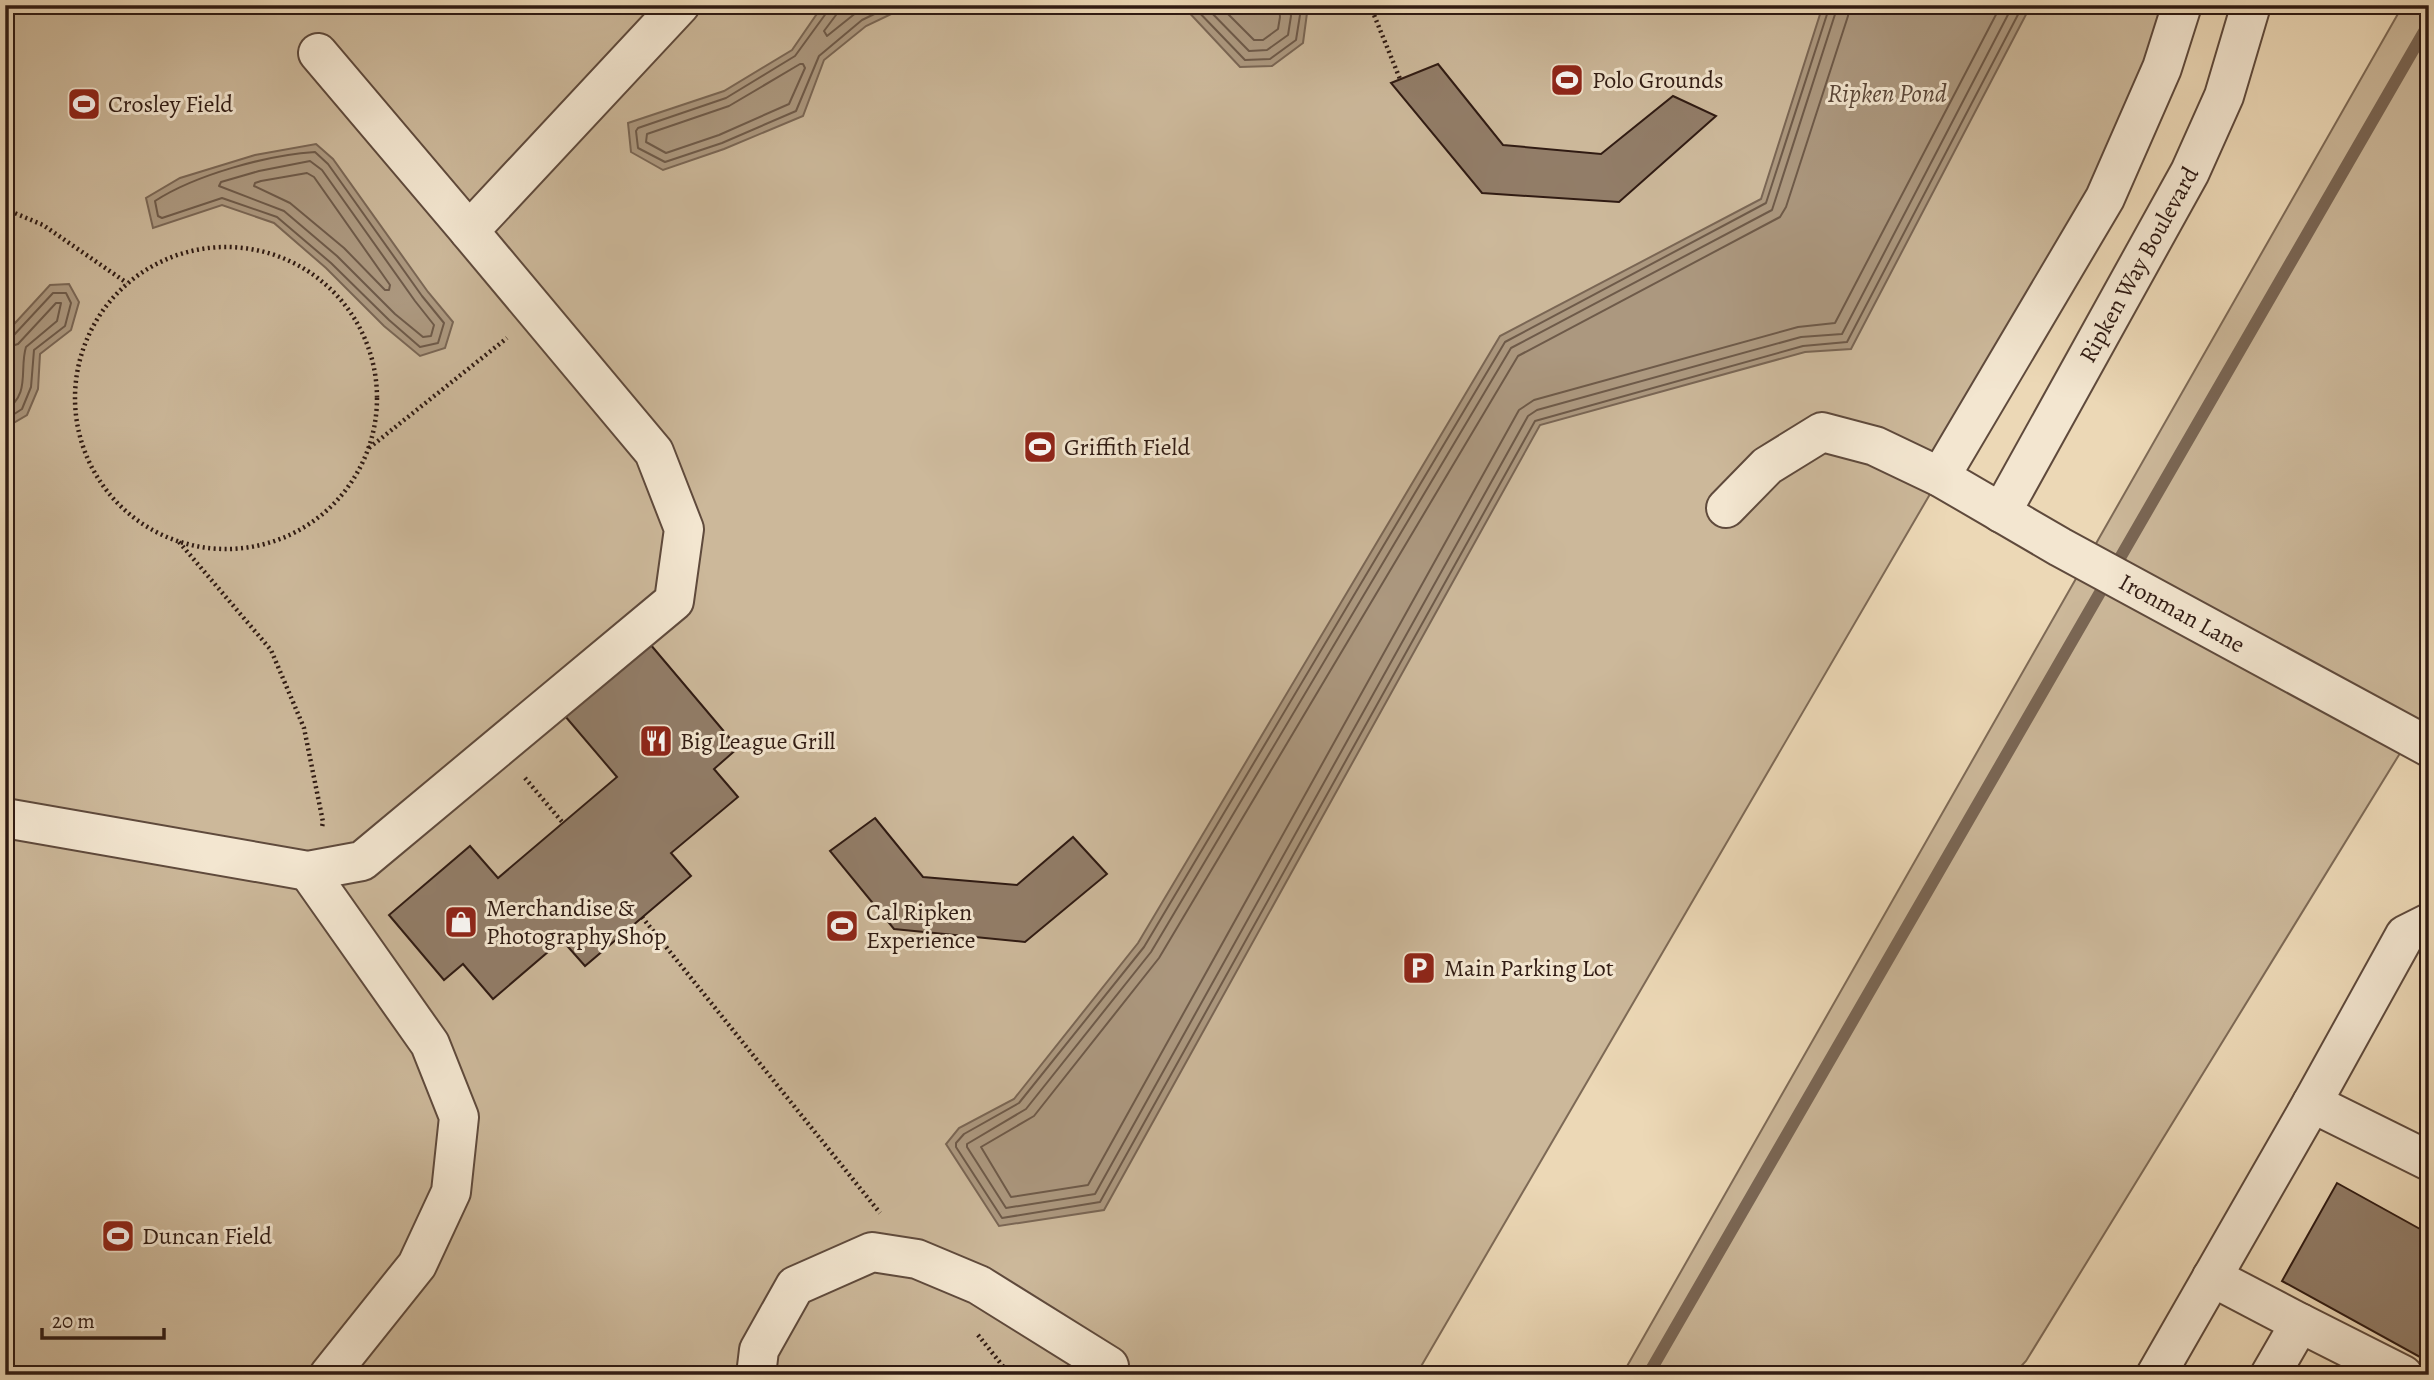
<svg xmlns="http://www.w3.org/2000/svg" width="2434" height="1380" font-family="Alegreya,serif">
<rect width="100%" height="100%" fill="#ecd8b6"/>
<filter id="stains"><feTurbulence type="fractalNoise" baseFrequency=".00286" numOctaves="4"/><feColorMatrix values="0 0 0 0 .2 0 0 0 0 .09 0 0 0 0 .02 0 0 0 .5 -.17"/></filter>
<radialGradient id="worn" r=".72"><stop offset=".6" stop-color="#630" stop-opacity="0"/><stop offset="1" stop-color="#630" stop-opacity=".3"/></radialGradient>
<g fill="#ccb89a" stroke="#7e6a56" stroke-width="2">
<path d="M5,5h2177l-20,63 -222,409 -524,898h-1411z"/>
<path d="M2403,5h26v742l-19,-10 -384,624 -13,14h-391z"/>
</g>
<g fill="#ac987f" stroke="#7a6654" stroke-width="2">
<path d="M823,5h87l-44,21 -42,34 -21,56 -79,33 -61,21 -32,-18 -3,-29 96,-32 68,-41z"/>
<path d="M1182,5h122l3,8 -4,30 -31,23 -32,1z"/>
<path d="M1823,5h208l-180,344 -46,3 -265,73 -436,785 -105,16 -53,-82 13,-16 55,-29 124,-156 362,-607 261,-137z"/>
<path d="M316,144l17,15 95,133 25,30 -8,26 -25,8 -36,-30 -58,-58 -52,-45 -52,-18 -69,23 -7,-30 34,-20 75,-23z"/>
<path d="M69,284l10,18 -8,28 -31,24 -2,35 -11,26 -22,13v-94l45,-49z"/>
</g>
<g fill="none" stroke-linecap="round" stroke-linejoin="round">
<g stroke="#6e5a49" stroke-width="2">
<path d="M829,5l-2,7 -32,44 -69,42 -88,30 -2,3 2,17 27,14 57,-19 74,-32 23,-55 43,-36 31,-15"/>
<path d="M837,5l-1,10 -12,16 3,5 30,-24 15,-7"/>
<path d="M1192,5l53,55 25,-1 26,-19 4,-25 -2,-10"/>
<path d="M1204,5l45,46 18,-1 21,-15 3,-19 -2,-11"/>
<path d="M1219,5l35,35h9l15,-11 2,-12 -1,-12"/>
<path d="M1830,5l-64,198 -261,139 -361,605 -125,156 -55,31 -8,9v4l46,71 98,-16 435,-781 268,-75 44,-4 176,-337"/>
<path d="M1838,5l-66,205 -261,138 -360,604 -125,157 -59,35v3l39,61 89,-14 433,-778 9,-6 264,-73 41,-3 171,-329"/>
<path d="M1849,5l-1,11 -62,191 -6,10 -262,139 -359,602 -125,158 -53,31 30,50 77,-12 431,-775 15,-10 264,-73 37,-4 166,-318"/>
<path d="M800,64h3l2,4 -16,36 -70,31 -53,18 -20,-11 1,-8 82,-28z"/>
<path d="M315,152l13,12 94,132 22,27 -6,20 -18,4 -31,-27 -58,-57 -54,-46 -55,-19 -60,20 -4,-2 -3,-15c40,-26 112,-46 160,-49z"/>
<path d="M310,161l12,9 93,131 19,24 -3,11 -8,1 -28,-23 -58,-58 -53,-45 -65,-25 2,-4 38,-11z"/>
<path d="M307,173l7,4 76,108 -1,5h-4l-41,-42 -54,-45 -36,-17 1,-3 6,-2z"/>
<path d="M5,339l8,-3 40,-43h13l5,10 -6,23 -31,24 -3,37 -9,22 -17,11"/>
<path d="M5,348l13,-4 38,-41h5l-4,18 -31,26c-7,22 5,48 -21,63"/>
</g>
<path stroke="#7a6654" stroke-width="12" d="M1648,1375l781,-1352"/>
</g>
<g fill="#927d68" stroke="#301b13" stroke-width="2">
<path d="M1438,64l65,81 98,9 72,-58 43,20 -97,86 -137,-9 -91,-110z"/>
<path d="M650,644l88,104 -24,21 24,28 -67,56 20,23 -106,90 -23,-26 -69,59 -30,-35 -19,16 -55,-65 81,-69 28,32 119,-101 -52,-61z"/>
<path d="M875,818l48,59 94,8 56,-48 34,37 -82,68 -131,-13 -64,-78z"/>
<path d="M2337,1183l92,51v128l-147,-81z"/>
</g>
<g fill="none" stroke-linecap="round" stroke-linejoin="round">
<defs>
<g id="minor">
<path d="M318,53l151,178"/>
<path d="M1940,477l165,-279 57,-130 20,-63"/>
<path id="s1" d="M1726,508l41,-42 55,-34 53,14 65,31 120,70 369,200"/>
<path id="s2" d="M2001,513l189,-341 34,-76 27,-91"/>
<path d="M5,818l303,53 54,-10 312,-260 10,-72 -30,-77 -185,-221 211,-226"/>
<path d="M308,871l122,173 29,73 -8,75 -34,73 -88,110"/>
<path d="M2312,1103l93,-168 24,-12"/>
<path d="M2212,1277l88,46"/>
<path d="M756,1375l3,-25 36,-64 77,-34 45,7 62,26 130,81"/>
<path d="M2156,1375l156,-272 117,58"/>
<path d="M2270,1375l30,-52 103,52"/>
</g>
</defs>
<use href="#minor" stroke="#5f4a3c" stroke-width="42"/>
<g stroke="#301b13" stroke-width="4.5" stroke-dasharray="2 3.5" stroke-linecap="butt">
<path d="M1370,5l30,74"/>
<path d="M5,209l38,16 84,58"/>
<circle cx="226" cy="398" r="151"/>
<path d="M369,448l138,-110"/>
<path d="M179,542l92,108 33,78 19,94 -1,5"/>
<path d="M525,778l38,45"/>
<path d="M642,917l238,296"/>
<path d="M978,1335l32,40"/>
</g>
<use href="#minor" stroke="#f3e6d0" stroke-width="38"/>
</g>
<defs>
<symbol id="stadium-square" viewBox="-11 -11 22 22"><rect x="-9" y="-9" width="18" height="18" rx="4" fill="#8f2418" stroke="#f3e6d0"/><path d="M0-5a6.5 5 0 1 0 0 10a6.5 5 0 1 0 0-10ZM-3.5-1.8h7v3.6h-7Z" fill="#fff"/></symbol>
<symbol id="restaurant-square" viewBox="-11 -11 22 22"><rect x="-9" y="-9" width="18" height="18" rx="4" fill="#8f2418" stroke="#f3e6d0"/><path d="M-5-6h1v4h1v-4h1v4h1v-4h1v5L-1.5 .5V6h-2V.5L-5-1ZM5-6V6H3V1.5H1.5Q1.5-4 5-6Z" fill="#fff"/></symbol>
<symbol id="shop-square" viewBox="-11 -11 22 22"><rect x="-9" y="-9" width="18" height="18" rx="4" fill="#8f2418" stroke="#f3e6d0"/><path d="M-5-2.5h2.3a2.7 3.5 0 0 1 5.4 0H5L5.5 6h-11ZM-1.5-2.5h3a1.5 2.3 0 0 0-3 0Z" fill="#fff"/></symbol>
<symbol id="parking-square" viewBox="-11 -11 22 22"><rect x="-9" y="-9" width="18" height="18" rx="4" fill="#8f2418" stroke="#f3e6d0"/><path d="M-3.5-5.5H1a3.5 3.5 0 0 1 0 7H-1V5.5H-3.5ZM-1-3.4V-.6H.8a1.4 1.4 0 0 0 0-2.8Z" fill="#fff"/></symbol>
</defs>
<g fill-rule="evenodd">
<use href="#stadium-square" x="1548" y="61" width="38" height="38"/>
<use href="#stadium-square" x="65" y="85" width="38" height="38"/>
<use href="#stadium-square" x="1021" y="428" width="38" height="38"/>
<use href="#restaurant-square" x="637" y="722" width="38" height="38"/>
<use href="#shop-square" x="442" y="903" width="38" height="38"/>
<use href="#stadium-square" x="823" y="907" width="38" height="38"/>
<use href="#parking-square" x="1400" y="949" width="38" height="38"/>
<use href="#stadium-square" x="99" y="1217" width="38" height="38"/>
</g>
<g text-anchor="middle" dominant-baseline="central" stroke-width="6" stroke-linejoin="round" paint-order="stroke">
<g font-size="24" fill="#301b13" stroke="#f3e6d0" text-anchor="start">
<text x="1592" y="80">Polo Grounds</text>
<text x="108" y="104">Crosley Field</text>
<text x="1064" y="447">Griffith Field</text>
<text x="680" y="741">Big League Grill</text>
<text x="486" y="908">Merchandise &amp;<tspan x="486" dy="28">Photography Shop</tspan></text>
<text x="866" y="912">Cal Ripken<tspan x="866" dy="28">Experience</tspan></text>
<text x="1444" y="968">Main Parking Lot</text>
<text x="142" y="1236">Duncan Field</text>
</g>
<g font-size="24" fill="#301b13" stroke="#f3e6d0">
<text stroke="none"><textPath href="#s2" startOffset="284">Ripken Way Boulevard</textPath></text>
<text stroke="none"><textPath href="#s1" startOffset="528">Ironman Lane</textPath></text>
</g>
<g font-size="26" font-style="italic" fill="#5b4739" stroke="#f3e6d0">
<text x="1887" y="93">Ripken Pond</text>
</g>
</g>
<rect width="2434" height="1380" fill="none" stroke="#ecd8b6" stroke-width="28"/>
<rect x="7" y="7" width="2420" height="1366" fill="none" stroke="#301b13" stroke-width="3.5"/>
<rect x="14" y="14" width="2406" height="1352" fill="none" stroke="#301b13" stroke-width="2"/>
<path d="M42 1328v10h122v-10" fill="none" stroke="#301b13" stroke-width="3.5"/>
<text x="52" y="1328" font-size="21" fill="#301b13" stroke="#f3e6d0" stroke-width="5" paint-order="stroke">20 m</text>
<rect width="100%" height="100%" filter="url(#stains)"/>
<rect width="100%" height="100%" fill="url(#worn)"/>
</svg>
